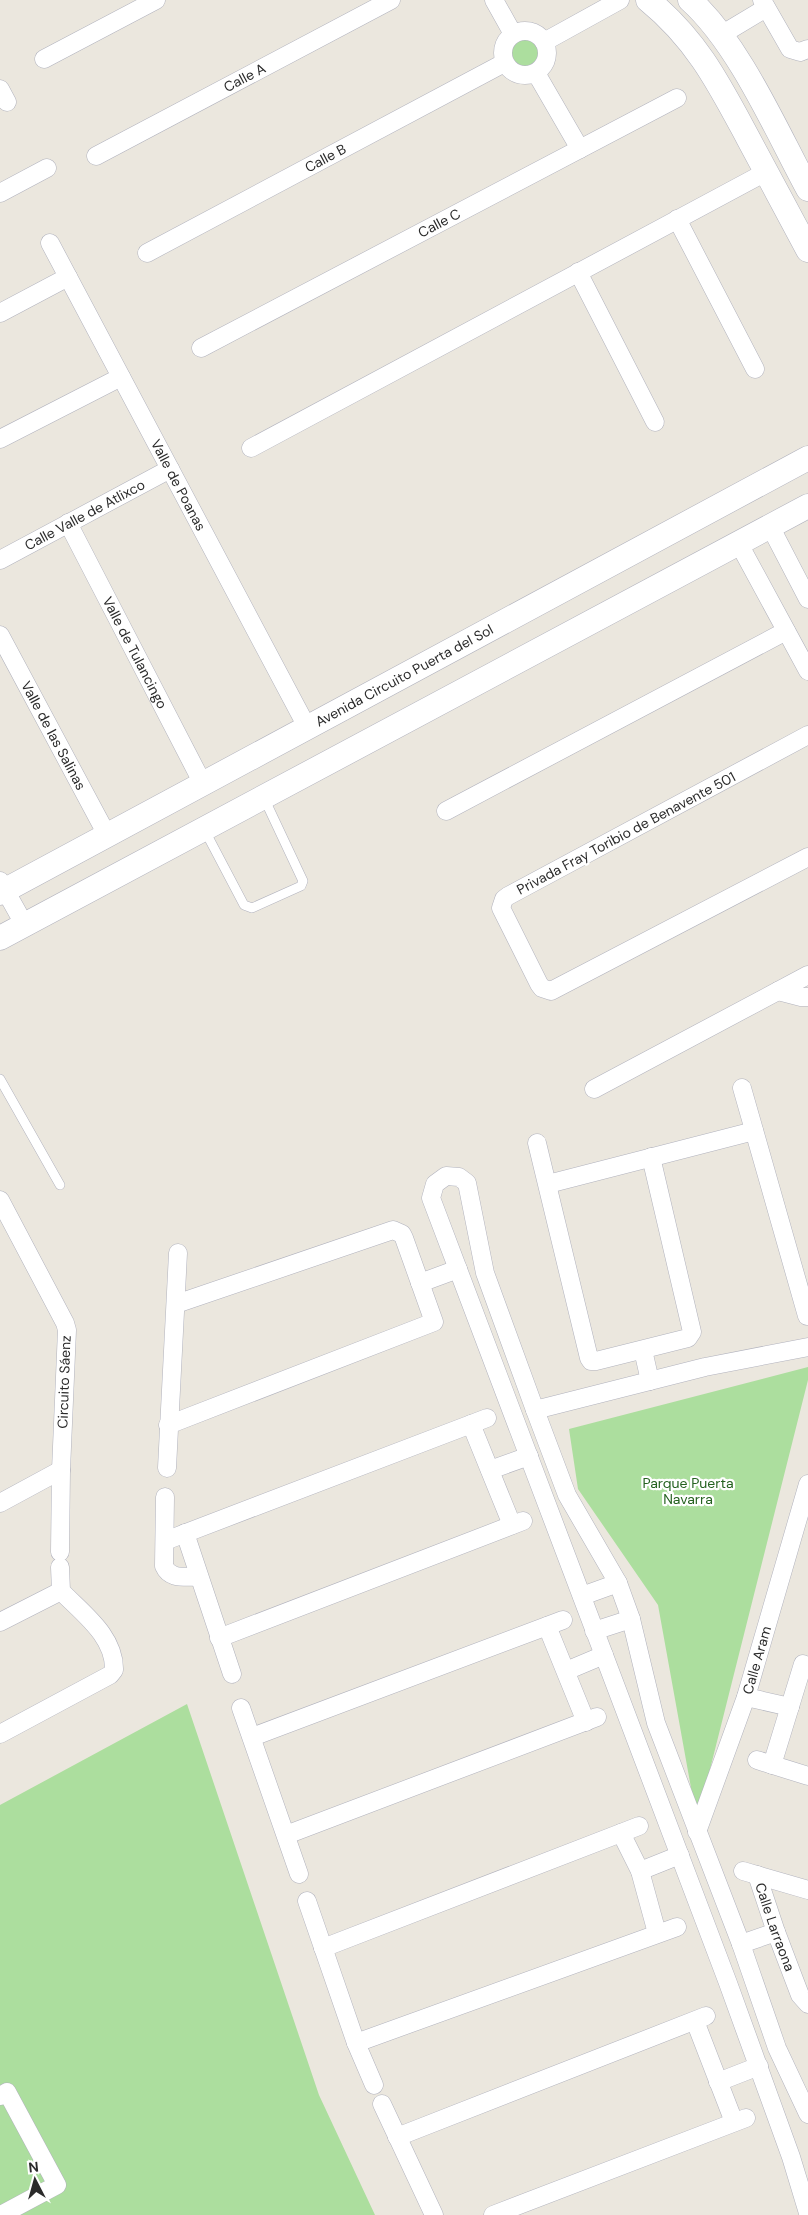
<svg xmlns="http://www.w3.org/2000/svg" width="808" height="2215" font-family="'DM Sans',sans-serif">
<rect width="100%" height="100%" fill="#ebe7de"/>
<g fill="#acde9e">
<circle cx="525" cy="53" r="14"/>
<path d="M808,1367v13l-111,441 -39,-216 -80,-116 -9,-60z"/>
<path d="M187,1704l132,391 56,120h-375v-410z"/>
</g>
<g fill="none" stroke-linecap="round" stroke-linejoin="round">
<defs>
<g id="lane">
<path d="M204,829l40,76 8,3 49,-22 2,-5 -39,-83"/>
<path d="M0,1079l60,106"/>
</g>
<g id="street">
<path d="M494,0l19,34"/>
<path d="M762,0l28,49 10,3 8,-3"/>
<circle cx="525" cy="53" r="22"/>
<path d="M721,35l45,-27"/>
<path d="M544,42l76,-42"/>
<path d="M44,59l112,-59"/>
<path d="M536,73l44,76"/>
<path d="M0,89l7,13"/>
<path id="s1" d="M96,156l295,-156"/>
<path d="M0,193l47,-25"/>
<path d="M677,219l78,150"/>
<path id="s2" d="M50,243l257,484"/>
<path id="s3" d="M147,253l357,-190"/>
<path d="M578,272l77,150"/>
<path d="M0,313l68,-36"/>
<path id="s4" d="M201,348l476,-250"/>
<path d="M0,439l121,-62"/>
<path d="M251,448l515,-276"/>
<path id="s5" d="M68,523l135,261"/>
<path d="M770,526l38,73"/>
<path d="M738,542l70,129"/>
<path id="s6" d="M0,560l170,-91"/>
<path id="s7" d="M0,635l107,200"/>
<path d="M808,735l-300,161 -4,3 -3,9 38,76 3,4 9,3 257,-134"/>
<path d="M446,811l340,-180"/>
<path d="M0,881l24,43"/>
<path d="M778,991l23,6h7"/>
<path d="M742,1088l65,228"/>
<path d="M594,1089l214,-114"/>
<path d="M537,1143l52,215 2,3h5l92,-23 4,-6 -41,-175"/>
<path d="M548,1184l206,-53"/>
<path d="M0,1200l65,123 2,7 -6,140 -1,82"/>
<path d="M420,1283l38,-14"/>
<path d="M643,1350l7,31"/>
<path d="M535,1410l170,-43 103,-20"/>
<path d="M471,1424l41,101"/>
<path d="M168,1425l266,-103 -30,-84 -2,-4 -9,-4 -217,74"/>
<path d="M167,1468l11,-215"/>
<path d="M490,1470l39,-14"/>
<path d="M165,1497l-1,69c6,14 21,10 35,11"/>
<path d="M0,1503l61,-33"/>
<path d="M185,1533l47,141"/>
<path d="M165,1541l322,-123"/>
<path d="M582,1596l36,-13"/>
<path d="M0,1622l61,-31"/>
<path d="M547,1626l39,96"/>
<path d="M594,1631l37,-12"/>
<path d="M219,1638l304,-117"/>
<path d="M566,1671l38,-16"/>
<path d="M746,1697l44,10"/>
<path d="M241,1708l58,166"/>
<path d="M0,1734l110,-59 4,-5c1,-34 -32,-57 -53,-79l-1,-24"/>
<path d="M252,1737l311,-117"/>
<path d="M757,1760l51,16"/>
<path d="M772,1765l31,-101"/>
<path id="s8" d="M697,1832l49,-135 62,-213"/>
<path d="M621,1833l19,38 17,62"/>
<path d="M286,1835l311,-118"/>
<path d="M640,1871l40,-16"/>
<path d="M743,1871l65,19"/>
<path id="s9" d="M757,1875l19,57 24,63 8,9"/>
<path d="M307,1901l49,142 18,42"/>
<path d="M741,1944l35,-12"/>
<path d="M323,1948l316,-122"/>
<path d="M695,2021l39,101"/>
<path d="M356,2043l321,-116"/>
<path d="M718,2082l41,-16"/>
<path d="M0,2096l7,-4 50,93 -56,30"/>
<path d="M382,2104l52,111"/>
<path d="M808,2114l-31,-66 -36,-104 -85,-221 -25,-104 -13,-36 -51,-88 -32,-85 -50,-137 -18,-90 -8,-6 -13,-1 -11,8 -4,14 297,785 63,174 17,56"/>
<path d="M397,2137l309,-121"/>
<path d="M493,2215l253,-97"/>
</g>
<g id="secondary">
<path d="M648,0c49,40 71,84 100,138 20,37 40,75 60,112"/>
<path d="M690,0c49,44 86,130 118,189"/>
<path id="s10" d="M0,893l808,-435"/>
<path d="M0,938l808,-432"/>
</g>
</defs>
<use href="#lane" stroke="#b1b2bd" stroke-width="10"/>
<use href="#street" stroke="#b1b2bd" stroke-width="19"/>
<use href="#secondary" stroke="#b1b2bd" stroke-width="25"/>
<use href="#lane" stroke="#fff" stroke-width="9"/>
<use href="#street" stroke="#fff" stroke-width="18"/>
<use href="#secondary" stroke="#fff" stroke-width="24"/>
</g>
<g text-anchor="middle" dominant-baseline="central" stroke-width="4.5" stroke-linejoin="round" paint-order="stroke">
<g font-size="14" fill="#2b2b2b" stroke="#fff">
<text stroke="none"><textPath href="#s1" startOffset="168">Calle A</textPath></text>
<text stroke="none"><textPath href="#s3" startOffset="202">Calle B</textPath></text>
<text stroke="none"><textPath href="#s4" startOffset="269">Calle C</textPath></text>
<text stroke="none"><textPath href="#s2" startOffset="274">Valle de Poanas</textPath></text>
<text stroke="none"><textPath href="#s6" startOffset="96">Calle Valle de Atlixco</textPath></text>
<text stroke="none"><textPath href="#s5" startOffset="146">Valle de Tulancingo</textPath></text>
<text stroke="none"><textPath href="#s10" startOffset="459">Avenida Circuito Puerta del Sol</textPath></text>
<text stroke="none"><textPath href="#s7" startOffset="114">Valle de las Salinas</textPath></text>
<text transform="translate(626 833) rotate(-28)">Privada Fray Toribio de Benavente 501</text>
<text transform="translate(64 1382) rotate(-88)">Circuito Sáenz</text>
<text stroke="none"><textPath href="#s8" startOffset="182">Calle Aram</textPath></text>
<text stroke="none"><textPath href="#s9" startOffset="55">Calle Larraona</textPath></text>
</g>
<g font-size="14" fill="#256220" stroke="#fff">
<text x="688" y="1483">Parque Puerta<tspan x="688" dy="16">Navarra</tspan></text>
</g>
</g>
<g transform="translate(35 2180) rotate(354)" stroke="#ffffff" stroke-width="4" paint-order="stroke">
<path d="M0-4L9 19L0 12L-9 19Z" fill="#2b2b2b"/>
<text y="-8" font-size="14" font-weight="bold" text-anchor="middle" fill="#2b2b2b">N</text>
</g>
</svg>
